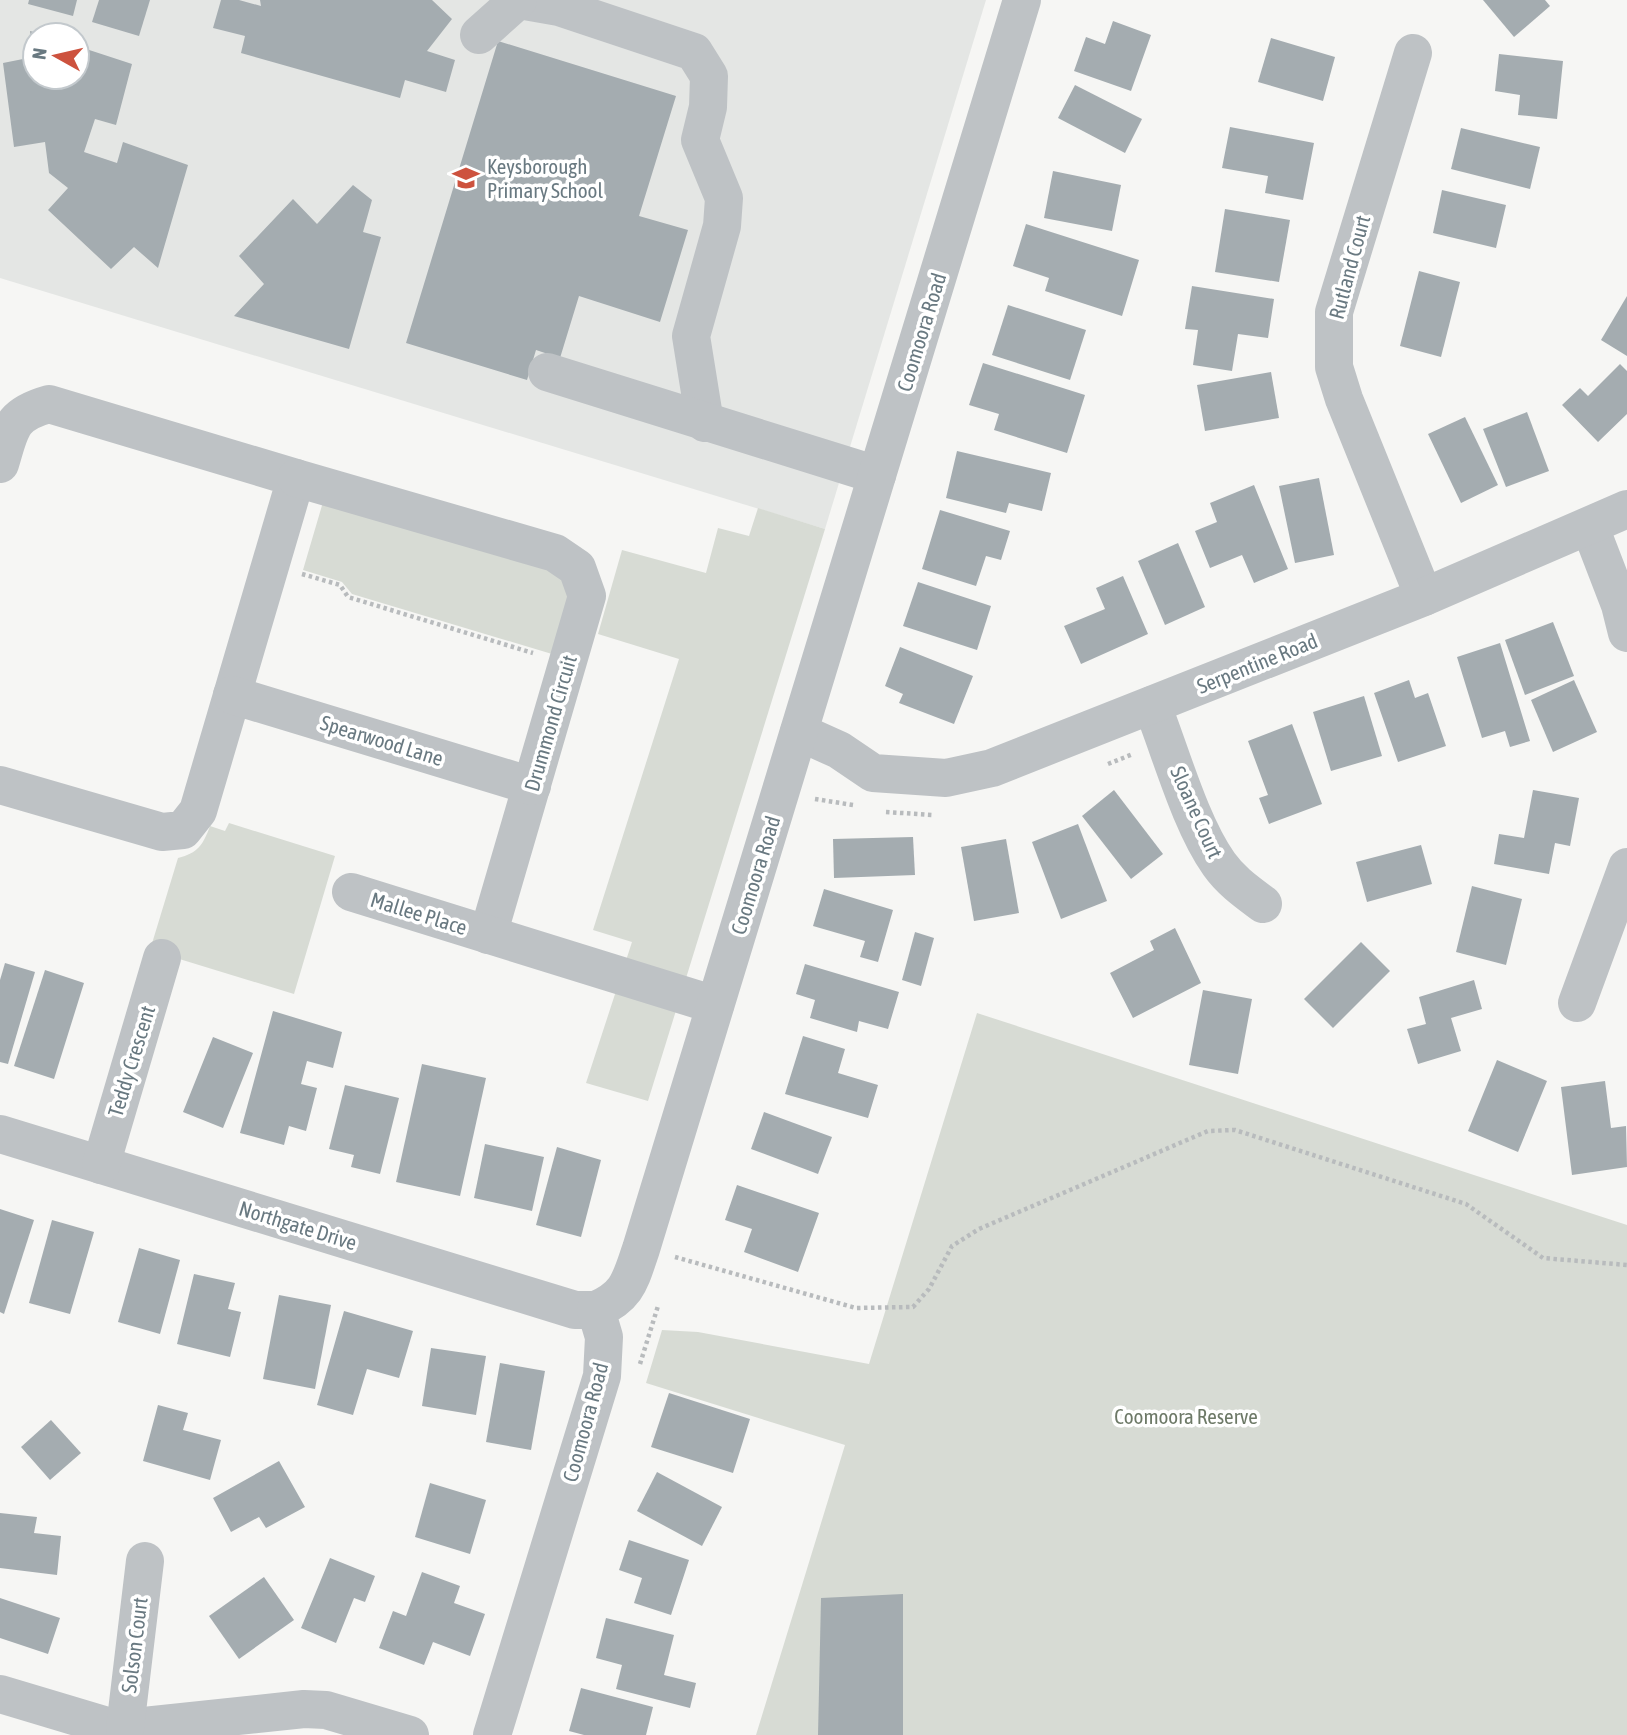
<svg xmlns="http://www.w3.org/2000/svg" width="1627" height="1735" font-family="'Asap Condensed',sans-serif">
<rect width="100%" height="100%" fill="#f6f6f4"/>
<path fill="#e4e6e4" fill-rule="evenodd" d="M0,0h986l-161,529 -825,-251zM35,35h42v42h-42z"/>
<g fill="#d7dbd4">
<path d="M323,502l252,76 -23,76 -200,-60 -10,-12 -39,-12z"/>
<path d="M758,508l67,21 -177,572 -62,-18 46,-141 -39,-12 86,-271 -81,-25 24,-84 84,23 12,-45 31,8z"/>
<path d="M229,823l106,33 -41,138 -144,-44 28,-92c20,-5 25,-13 32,-32l15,5z"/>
<path d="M977,1013l650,212v510h-871l89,-290 -199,-62 16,-53 36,2 171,32z"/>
</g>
<g fill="#a4acb0">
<path d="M29,0h48l-4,16 -45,-12z"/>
<path d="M99,0h51l-11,36 -47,-14z"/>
<path d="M221,0h18l22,6 -1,-6h172l20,19 -25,32 28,9 -9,32 -41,-12 -5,18 -159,-45 4,-17 -32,-8z"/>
<path d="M1483,0h62l5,6 -36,31z"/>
<path d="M1113,21l38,14 -20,56 -57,-20 12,-34 19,7z"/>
<path d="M30,31l12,3 -7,1v42h42v-31l55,18 -16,61 -21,-6 -11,33 33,11 6,-21 65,23 -30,103 -24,-21 -23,22 -63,-59 20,-22 -19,-15 -4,-31 -31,5 -11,-84 30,-6z"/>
<path d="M1271,38l64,19 -12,44 -65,-19z"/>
<path d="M498,41l178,55 -37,120 49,14 -28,92 -81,-26 -19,62 -24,-8 -9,30 -121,-37z"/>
<path d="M1499,54l64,7 -6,58 -39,-4 2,-20 -25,-4z"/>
<path d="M1075,85l67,34 -17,34 -67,-35z"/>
<path d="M1230,127l84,16 -11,57 -38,-7 3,-17 -46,-8z"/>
<path d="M1461,128l79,19 -10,42 -79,-20z"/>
<path d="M1053,171l68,14 -9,46 -68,-13z"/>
<path d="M353,185l19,15 -9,32 18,5 -32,112 -115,-33 30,-32 -25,-28 54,-57 24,25z"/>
<path d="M1442,190l64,15 -10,43 -63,-15z"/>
<path d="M1225,209l65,11 -11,62 -64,-10z"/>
<path d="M1026,224l113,36 -17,56 -77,-25 4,-13 -36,-12z"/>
<path d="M1419,271l41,11 -19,75 -41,-11z"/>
<path d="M1192,286l82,13 -6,39 -30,-4 -6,37 -39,-6 5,-35 -13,-1z"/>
<path d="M1627,296v60l-26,-16z"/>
<path d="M1008,305l78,25 -16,50 -78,-25z"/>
<path d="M983,363l102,32 -18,58 -73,-23 5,-16 -30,-9z"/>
<path d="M1620,364l7,7v43l-29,28 -36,-37 18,-17 8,8z"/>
<path d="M1271,372l8,46 -74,13 -8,-46z"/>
<path d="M1527,412l22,59 -43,16 -23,-58z"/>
<path d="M1465,417l33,68 -37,18 -33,-69z"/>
<path d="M957,451l94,22 -9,38 -33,-8 -3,10 -60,-15z"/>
<path d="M1319,478l15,77 -39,8 -16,-77z"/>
<path d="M1254,485l34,84 -34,14 -12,-28 -32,13 -15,-37 22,-9 -7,-19z"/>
<path d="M940,510l70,21 -9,29 -15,-4 -10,30 -54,-17z"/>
<path d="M1178,543l27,64 -40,18 -27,-64z"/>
<path d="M1123,576l25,58 -67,30 -17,-38 41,-17 -9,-21z"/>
<path d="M918,582l73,24 -14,44 -74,-24z"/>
<path d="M1553,622l21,54 -49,19 -20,-55z"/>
<path d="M1500,643l30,98 -20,6 -5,-16 -23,7 -25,-81z"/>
<path d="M900,647l73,29 -19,48 -55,-21 4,-9 -18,-8z"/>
<path d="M1409,680l6,18 13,-5 18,53 -48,16 -24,-69z"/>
<path d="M1574,680l23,52 -44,20 -22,-52z"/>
<path d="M1364,696l18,60 -51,15 -18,-59z"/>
<path d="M1292,724l30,80 -53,20 -10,-26 9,-3 -20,-54z"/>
<path d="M1114,790l49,64 -32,25 -49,-63z"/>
<path d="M1533,790l46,8 -9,48 -15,-3 -6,31 -55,-10 5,-30 25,4z"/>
<path d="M1078,824l29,77 -46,18 -29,-77z"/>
<path d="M913,837l2,38 -81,3 -1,-39z"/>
<path d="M1006,839l13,74 -45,8 -13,-74z"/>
<path d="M1421,845l11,39 -65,18 -11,-40z"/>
<path d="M1472,886l50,13 -16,66 -50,-13z"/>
<path d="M824,889l69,21 -15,52 -18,-5 5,-16 -52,-15z"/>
<path d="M1175,928l26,55 -68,35 -23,-45 44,-23 -4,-9z"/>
<path d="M915,932l19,6 -13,48 -19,-6z"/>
<path d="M1361,942l29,29 -57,57 -29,-29z"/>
<path d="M5,963l30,9 -27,92 -8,-2v-82z"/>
<path d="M805,964l94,28 -11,37 -29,-8 -2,11 -47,-14 5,-18 -19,-6z"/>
<path d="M45,970l39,13 -30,96 -40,-13z"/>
<path d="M1474,980l8,29 -31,9 10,33 -43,13 -11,-35 19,-5 -7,-27z"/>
<path d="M1203,990l49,9 -14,75 -49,-9z"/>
<path d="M273,1011l69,21 -9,36 -26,-7 -6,23 16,4 -11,43 -17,-5 -5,19 -44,-12z"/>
<path d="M803,1036l42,13 -7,24 40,12 -10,33 -83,-24z"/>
<path d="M213,1037l40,16 -30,75 -40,-16z"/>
<path d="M1497,1060l50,21 -29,71 -50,-21z"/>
<path d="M422,1064l64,14 -26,118 -64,-14z"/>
<path d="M1605,1081l6,47 15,-2 1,41 -55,8 -11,-88z"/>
<path d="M345,1085l54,13 -19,76 -29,-7 3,-12 -25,-6z"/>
<path d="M764,1112l68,25 -14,37 -67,-25z"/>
<path d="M485,1144l59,13 -12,54 -58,-13z"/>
<path d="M557,1147l44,13 -20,77 -45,-12z"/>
<path d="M737,1185l82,28 -21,59 -54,-20 8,-23 -27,-9z"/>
<path d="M0,1209l34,11 -30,94 -4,-2z"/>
<path d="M52,1220l42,12 -24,82 -41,-11z"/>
<path d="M139,1248l41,12 -20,74 -42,-12z"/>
<path d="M194,1274l41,9 -7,26 13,3 -11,45 -53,-13z"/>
<path d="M279,1295l52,10 -16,84 -52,-10z"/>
<path d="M344,1311l69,20 -14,47 -32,-9 -14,46 -36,-10z"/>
<path d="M431,1348l55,8 -10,59 -54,-9z"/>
<path d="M500,1363l45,8 -14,79 -45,-8z"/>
<path d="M669,1393l81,26 -17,54 -82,-26z"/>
<path d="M158,1405l30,8 -5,17 38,10 -11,40 -67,-19z"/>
<path d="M51,1420l30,33 -31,27 -29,-33z"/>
<path d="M279,1461l26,46 -39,21 -7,-11 -28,15 -18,-34z"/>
<path d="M657,1472l65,35 -20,39 -65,-35z"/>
<path d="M430,1483l56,17 -16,54 -55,-17z"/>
<path d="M0,1513l37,4 -3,16 27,3 -4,39 -57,-7z"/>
<path d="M629,1540l60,20 -18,55 -37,-12 8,-25 -23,-8z"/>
<path d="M330,1558l45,18 -10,26 -11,-4 -18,45 -35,-15z"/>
<path d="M422,1572l38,14 -6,17 31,11 -15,42 -37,-14 -9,23 -45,-17 14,-37 13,5z"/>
<path d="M264,1577l30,43 -55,39 -30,-43z"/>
<path d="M903,1594v141h-85l3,-137z"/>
<path d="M0,1598l60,20 -12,36 -48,-16z"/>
<path d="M606,1618l68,17 -10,40 32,8 -6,25 -74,-19 6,-24 -26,-7z"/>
<path d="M581,1688l72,19 -7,28h-62l-15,-4z"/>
</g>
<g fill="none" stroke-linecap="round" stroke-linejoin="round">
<g stroke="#b8bbbd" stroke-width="4.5" stroke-dasharray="3.5 3.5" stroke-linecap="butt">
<path d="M302,574l38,11 8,12 185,56"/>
<path d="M1108,764l25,-10"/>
<path d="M815,799l38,6"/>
<path d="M886,812l47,3"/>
<path d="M675,1257l181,51 57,-1 16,-18 23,-43 27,-17 229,-98 27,-1 231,74 77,54 84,7"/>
<path d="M640,1364l18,-58"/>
</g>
<g stroke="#bec2c5" stroke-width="38">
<path d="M519,0l40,7 135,45 15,24 -1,31 -8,33 24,58 -2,28 -31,110 14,87"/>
<path d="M479,35l39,-35"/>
<path d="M1413,53l-79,259v55l10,32 80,198"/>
<path d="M547,372l330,103"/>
<path d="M0,464c11,-36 10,-49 49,-60l247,74 -98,333 -15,19 -21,2 -162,-47"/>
<path d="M296,478l259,75 22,15 10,28 -99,339"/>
<path d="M1590,527l30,78 7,28"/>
<path d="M232,695l300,91"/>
<path d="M1152,705c19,48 38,118 67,159 12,17 28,28 44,40"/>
<path d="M799,732l40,18 34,23 73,5 46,-10 432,-171 203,-88"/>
<path d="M351,892l364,113"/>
<path d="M1577,1003l50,-136"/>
<path d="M0,1134l575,176h21"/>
<path d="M101,1165l61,-207"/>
<path d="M0,1694l107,32 18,2 179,-19 22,1 84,25"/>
<path d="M125,1728l20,-167"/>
<path d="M492,1735l110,-359 2,-39 -8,-27c32,-14 34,-29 45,-61l381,-1249"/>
</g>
</g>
<defs>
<symbol id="school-bare" viewBox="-9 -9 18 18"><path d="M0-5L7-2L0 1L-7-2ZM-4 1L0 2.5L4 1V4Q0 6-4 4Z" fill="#cd523e" stroke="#fff" stroke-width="2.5" paint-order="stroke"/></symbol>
</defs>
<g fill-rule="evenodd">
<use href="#school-bare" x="447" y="159" width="38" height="38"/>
</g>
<g text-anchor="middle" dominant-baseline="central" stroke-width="7" stroke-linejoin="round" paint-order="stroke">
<g font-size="21" fill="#697981" stroke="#fff" text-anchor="start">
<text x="487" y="166">Keysborough<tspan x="487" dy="24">Primary School</tspan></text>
</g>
<g font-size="21" fill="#697981" stroke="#fff">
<text transform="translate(1349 267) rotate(-75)">Rutland Court</text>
<text transform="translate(921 332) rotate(-73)">Coomoora Road</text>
<text transform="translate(1257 663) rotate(-22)">Serpentine Road</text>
<text transform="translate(550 723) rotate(-74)">Drummond Circuit</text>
<text transform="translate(382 740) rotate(17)">Spearwood Lane</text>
<text transform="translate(1197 812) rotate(66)">Sloane Court</text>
<text transform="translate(755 875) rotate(-73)">Coomoora Road</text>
<text transform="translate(419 913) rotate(17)">Mallee Place</text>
<text transform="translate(131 1061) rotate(-73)">Teddy Crescent</text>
<text transform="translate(298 1225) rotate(17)">Northgate Drive</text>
<text transform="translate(585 1422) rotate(-75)">Coomoora Road</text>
<text transform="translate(134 1645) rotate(-83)">Solson Court</text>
</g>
<g font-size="21" fill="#6d7967" stroke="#fff">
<text x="1186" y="1416">Coomoora Reserve</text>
</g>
</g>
<g transform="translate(56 56) rotate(278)"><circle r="33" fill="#ffffff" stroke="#c3c9cd" stroke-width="2"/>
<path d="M0-5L12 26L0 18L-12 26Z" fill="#cd523e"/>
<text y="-10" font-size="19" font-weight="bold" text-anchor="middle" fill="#697981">N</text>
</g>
</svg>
